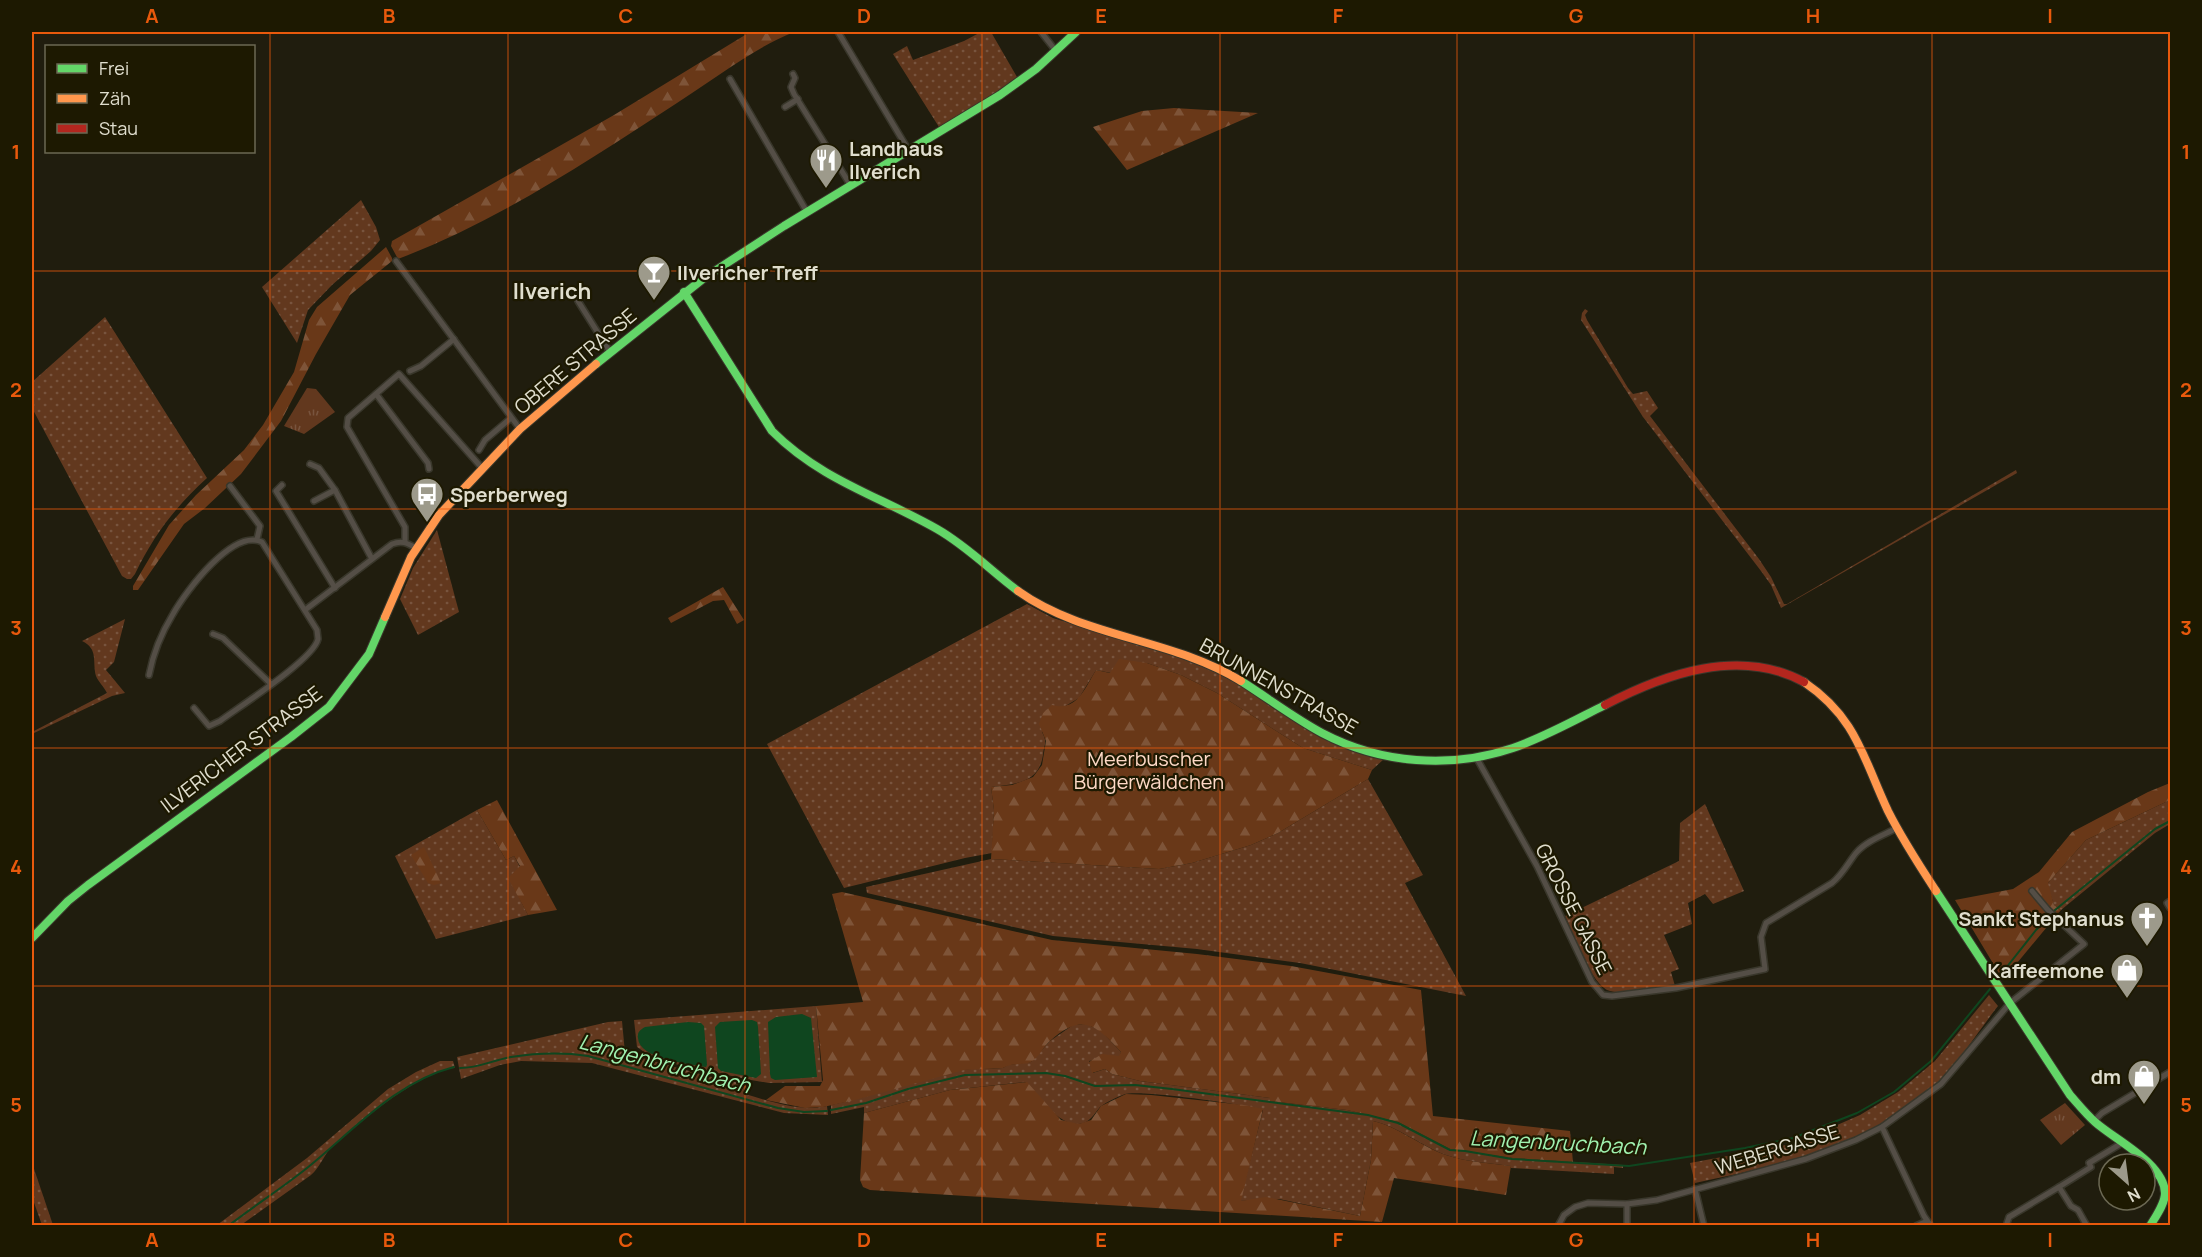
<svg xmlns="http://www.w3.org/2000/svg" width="2202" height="1257" font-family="Manrope,sans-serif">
<defs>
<pattern id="grass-dots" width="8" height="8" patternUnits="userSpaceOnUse" patternTransform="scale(1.5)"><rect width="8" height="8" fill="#62381e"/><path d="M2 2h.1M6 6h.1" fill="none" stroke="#78543e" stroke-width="1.8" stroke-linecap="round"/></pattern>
<pattern id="forest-firs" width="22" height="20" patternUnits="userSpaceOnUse" patternTransform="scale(1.5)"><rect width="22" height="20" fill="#693818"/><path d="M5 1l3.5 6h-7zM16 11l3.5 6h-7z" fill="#7e5438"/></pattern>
<pattern id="park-tufts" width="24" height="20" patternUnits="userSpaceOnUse" patternTransform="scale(1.5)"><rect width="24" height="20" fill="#62381e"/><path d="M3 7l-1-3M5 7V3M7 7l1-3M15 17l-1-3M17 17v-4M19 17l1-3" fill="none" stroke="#78543e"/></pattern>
</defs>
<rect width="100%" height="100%" fill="#201d0e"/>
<g fill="url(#grass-dots)">
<path d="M981,32h10l26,45 -30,22 -48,28 -46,-73 14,-8 6,14 51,-19z"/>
<path d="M361,200l15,27 4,13 -9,11 -39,34 -24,25 -11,33 -35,-56z"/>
<path d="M1585,309l3,2 -3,4 2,5 41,68 5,6 14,-3 11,17 -8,8 109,143 12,18 13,27h3l229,-134 1,3 -236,135 -10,-23 -10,-14 -118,-154 -62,-97 1,-7z"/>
<path d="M105,317l102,161c-31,28 -54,58 -72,96l-4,5h-4l-5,-3 -90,-168v-26z"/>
<path d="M437,530l22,82 -41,23 -18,-36 13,-31z"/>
<path d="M1027,604l26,14 146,44 41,21 33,25 48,30 63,21 -12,11 -69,-22 -86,-55 -36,-18 -34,-12 -36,10 -15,-3 -17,28 -17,10 -20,24c6,12 2,11 1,23 -4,28 -27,29 -52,32l3,23 -2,43 -27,5 -121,30 -77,-144z"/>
<path d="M125,619l-11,43 -8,8 19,23 -13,3 -80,38v-2l75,-39c-3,-6 -9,-12 -11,-17 -4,-14 3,-27 -14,-35z"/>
<path d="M1368,779l55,96 -18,8 61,113 -166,-33 -103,-14 -144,-13 -186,-43 -1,-6 125,-28 168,10 33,-6 59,-18 27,-12z"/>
<path d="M2170,800v24l-15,9 -94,77 -7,-5 -7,-21 39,-44z"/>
<path d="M1705,804l39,87 -31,13 -8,-10 -17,9 4,21 -28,11 15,34 -8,3 4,14c-20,2 -46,10 -65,5 -18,-4 -37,-58 -45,-75l114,-55 1,-38z"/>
<path d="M477,810l29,50 8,-4 6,11 -11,11 19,37 -92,24 -41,-83z"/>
<path d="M1989,995l9,11c-18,23 -39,56 -60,76 -61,61 -161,84 -243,101l-5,-20 106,-20 64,-28 38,-23 37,-31z"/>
<path d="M816,1006l6,76 -53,1 -18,-3 -81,-17 -23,-9 -10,-7 -3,-27z"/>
<path d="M622,1021l3,32 82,23 34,7 6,4 -2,7c27,8 55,18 82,12l1,9 -44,-2 -192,-50 -71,-2 -21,4 -39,14 -4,-22 151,-35z"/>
<path d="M1087,1024l15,8 19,20 -1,4 -31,5 4,12 12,-4 7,5 28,7 130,17v3l77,9 51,12 52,27 63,9 110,7v3l-9,-1v7l-103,-6v-2c-21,-3 -46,-4 -65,-11 -25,-9 -47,-28 -73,-34l-2,39 -11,56 -81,-17 -39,2 23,-91c-19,-6 -122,-20 -138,-16 -7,3 -19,8 -25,13 -6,7 -10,16 -21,17 -22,1 -39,-27 -53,-42l-76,8 -86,23v-6l-33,7v-9c44,-9 86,-26 130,-35 14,-2 29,-1 42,-2l5,-3 23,-3 19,-21 23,-16z"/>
<path d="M440,1061h13l2,7c-34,2 -100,57 -125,81 -7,8 -10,18 -19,26l-70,50h-24l90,-67 81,-69 28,-17z"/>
<path d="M32,1163l21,62h-11l-10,-28z"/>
</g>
<g fill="url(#forest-firs)">
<path d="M750,32h44c-42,17 -78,46 -117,71 -89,58 -179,118 -279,156l-7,-13 1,-5 222,-126z"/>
<path d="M1174,108l84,5 -131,57 -34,-43 49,-16z"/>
<path d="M386,247l6,11v3l-42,34 -34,59 -35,67 -40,53 -36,34 -21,16 -46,66h-5v-4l36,-61 27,-30 48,-45 19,-25 31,-53 15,-52 8,-13z"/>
<path d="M723,587l21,33 -7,4 -13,-24 -11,1 -42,22 -3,-5z"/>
<path d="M1119,659l28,4 34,12 36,18 86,55 69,22 -4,9 -90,54 -27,12 -59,18 -33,6 -168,-10 3,-49 -3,-23 21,-2 21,-8 9,-12 4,-24 -7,-17 4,-11 9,-8c25,7 33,-17 44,-35l14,3z"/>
<path d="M2170,783v17l-84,40 -38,43 6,22 7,5 -58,70 -48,-80 58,-11 26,-17 33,-40 76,-40z"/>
<path d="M497,800l60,110 -29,5 -20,-37 12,-12 -6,-10 -8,4 -29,-50z"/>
<path d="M424,847l17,36 -7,2 -6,-2 -17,-28z"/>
<path d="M842,892l210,48 145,14 94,12 130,24 12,126 137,15 3,31 -60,-4 -63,-9 -52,-27 -51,-12 -77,-9v-3l-130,-17 -28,-7 -7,-5 -13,4 -3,-11 13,-8 17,2 2,-4c-25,-27 -39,-40 -71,-11 -6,5 -12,17 -19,21 -9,4 -19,0 -28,6l-39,2 -109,30 -32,7 -18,1 -39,-8 19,-14h35l3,-6 -7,-74 47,-4 -31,-108z"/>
<path d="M1027,1082l34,38 18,4 12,-4 10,-14 25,-12 25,1 93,10 19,4 -22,92 25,-4 94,19 11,-56 2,-39c26,6 47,25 73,34 19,7 44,8 65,11l-5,29 -112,-17 -12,44 -512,-32 -7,-3 -3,-7 4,-67 86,-23z"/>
</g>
<g fill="url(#park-tufts)">
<path d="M307,388l9,1 19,23 -31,22 -20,-8z"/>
<path d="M2065,1103l20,22 -24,20 -21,-25z"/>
</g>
<g fill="#0f461f">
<path d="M802,1014l9,4 6,59 -42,3 -4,-2 -1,-4 -2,-52 8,-5z"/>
<path d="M752,1020l5,2 1,5 3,47 -5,4 -35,-7 -3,-3 -3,-41 5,-5z"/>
<path d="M688,1022l13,1 3,3 3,39 -1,2c-17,-3 -67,-8 -68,-29 -1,-6 2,-8 7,-11z"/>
</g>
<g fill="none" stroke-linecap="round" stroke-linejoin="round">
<g stroke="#0f461f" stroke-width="2">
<path d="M2002,973l34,-43 19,-20 100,-81 15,-8"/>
<path d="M460,1068c19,0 33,-8 51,-11 26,-4 51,-5 77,-1l190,52 26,4 23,-1"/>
<path d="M831,1110l35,-7 42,-14 57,-14 81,-2 19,3 30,10 40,-1 37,4 196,26 30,8 52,27 15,1 47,8 117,7 116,-18 48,-10 64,-25 37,-21 37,-31 59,-72"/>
<path d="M228,1226c26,-20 54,-38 79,-58 45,-36 88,-86 147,-101"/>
</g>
<defs>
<g id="street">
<path d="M838,32l71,119"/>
<path d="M1041,32l15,19"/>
<path d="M793,74l2,4 -4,9 3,7 57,92"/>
<path d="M730,79l77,133"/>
<path d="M785,107l13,-8"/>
<path d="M396,261l124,168"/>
<path d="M578,301l32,51"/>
<path d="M410,371l11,-5 33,-27"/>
<path d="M376,394l52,69 1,6"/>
<path d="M479,450l6,-10 26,-22"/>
<path d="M310,464l9,4 16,22"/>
<path d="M282,485l-6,6 59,97"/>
<path d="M230,486l30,40 -3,13"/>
<path d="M314,501l21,-11 37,69"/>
<path d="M405,542v-15l-58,-100 1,-9 51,-44 83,94"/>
<path d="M305,610l87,-66c10,-4 15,-1 24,4"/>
<path d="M213,634l10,4 48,46"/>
<path d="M149,675c4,-21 13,-43 24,-61 13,-23 60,-86 89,-72l55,88c0,0 1,9 1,9 -4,20 -79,68 -98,82l-11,5 -15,-18"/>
<path d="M1476,757l61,109 55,116 11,13 9,1 64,-8 89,-19 -4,-32 5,-14 66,-40c11,-9 16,-20 24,-30 10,-12 28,-18 41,-25"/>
<path d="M2170,901l-3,2 3,5"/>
<path d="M2094,1121l8,-8 68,-41"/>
<path d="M1882,1127l42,89 7,10"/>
<path d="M2059,1187l32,-20 -2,-4 33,-20"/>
<path d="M1695,1189l9,37"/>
<path d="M1558,1226l6,-11 11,-8 13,-4 39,1 30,-4 149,-41 50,-19 26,-13 59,-43 69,-81 74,-59 -36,-34 -16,-19"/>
<path d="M1627,1226v-22"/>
<path d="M1916,1226l11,-5"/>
<path d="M2006,1226l3,-9 50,-30 12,19 7,4 9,16"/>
</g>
<g id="fast">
<path d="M684,292l88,139c49,49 107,65 165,98 30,17 54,42 81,62"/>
<path d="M596,364l108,-86 80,-52 216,-131 36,-26 40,-37"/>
<path d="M1241,681c27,17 53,37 81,52 59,31 129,36 191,15 32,-11 62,-28 92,-43"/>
<path d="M1936,891l134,204c8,9 16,19 25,27 20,18 69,41 70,71 0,11 -9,23 -15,33"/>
<path d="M32,938l36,-37 20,-16 203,-148 38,-30 40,-53 16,-37"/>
</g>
<g id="slow">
<path d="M1018,591c66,47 153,47 223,90"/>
<path d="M385,617l26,-60 28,-42 81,-86 76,-65"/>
<path d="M1804,682c53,36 59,76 84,129 14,28 31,54 48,80"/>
</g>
<path id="jam" d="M1605,705c59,-31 135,-58 199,-23"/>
</defs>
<use href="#street" stroke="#39372b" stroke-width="8"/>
<use href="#fast" stroke="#39372b" stroke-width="10"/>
<use href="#slow" stroke="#39372b" stroke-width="10"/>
<use href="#jam" stroke="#39372b" stroke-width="10"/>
<use href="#street" stroke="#544e46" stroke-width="5"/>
<use href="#fast" stroke="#63d668" stroke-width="8"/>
<use href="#slow" stroke="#ff974d" stroke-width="8"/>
<use href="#jam" stroke="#b3261e" stroke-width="8"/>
</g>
<path fill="none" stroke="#e8590c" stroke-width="1.5" stroke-opacity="0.55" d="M270,32v1194M508,32v1194M745,32v1194M982,32v1194M1220,32v1194M1457,32v1194M1694,32v1194M1932,32v1194M32,271h2138M32,509h2138M32,748h2138M32,986h2138"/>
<defs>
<symbol id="restaurant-pin" viewBox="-11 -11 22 30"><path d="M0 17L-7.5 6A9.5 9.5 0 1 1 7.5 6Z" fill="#9d9a8b" stroke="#1d1901"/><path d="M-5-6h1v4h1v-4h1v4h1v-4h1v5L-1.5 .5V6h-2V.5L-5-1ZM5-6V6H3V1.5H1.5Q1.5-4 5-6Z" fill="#fff"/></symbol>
<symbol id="bar-pin" viewBox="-11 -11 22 30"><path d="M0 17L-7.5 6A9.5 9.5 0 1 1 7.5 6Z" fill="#9d9a8b" stroke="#1d1901"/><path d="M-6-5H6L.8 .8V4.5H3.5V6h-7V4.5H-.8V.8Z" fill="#fff"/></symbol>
<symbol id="bus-pin" viewBox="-11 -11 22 30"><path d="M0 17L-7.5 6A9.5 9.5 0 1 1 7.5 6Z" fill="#9d9a8b" stroke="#1d1901"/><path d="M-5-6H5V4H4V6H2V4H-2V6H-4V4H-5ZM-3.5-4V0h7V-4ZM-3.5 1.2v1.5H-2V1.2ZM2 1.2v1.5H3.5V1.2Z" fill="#fff"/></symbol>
<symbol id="church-pin" viewBox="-11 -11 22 30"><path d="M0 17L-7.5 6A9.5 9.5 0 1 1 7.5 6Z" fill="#9d9a8b" stroke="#1d1901"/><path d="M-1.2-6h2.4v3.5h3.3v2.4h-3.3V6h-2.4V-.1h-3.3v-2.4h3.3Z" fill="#fff"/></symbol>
<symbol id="shop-pin" viewBox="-11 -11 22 30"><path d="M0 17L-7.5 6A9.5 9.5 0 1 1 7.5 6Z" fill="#9d9a8b" stroke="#1d1901"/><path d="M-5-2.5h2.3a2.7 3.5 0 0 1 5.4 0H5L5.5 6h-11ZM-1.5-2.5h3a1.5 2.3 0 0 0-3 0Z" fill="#fff"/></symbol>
</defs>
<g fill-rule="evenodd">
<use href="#restaurant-pin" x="807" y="141" width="38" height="52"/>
<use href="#bar-pin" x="635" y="253" width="38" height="52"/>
<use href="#bus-pin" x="408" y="475" width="38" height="52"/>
<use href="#church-pin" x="2128" y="899" width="38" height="52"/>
<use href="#shop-pin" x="2108" y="951" width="38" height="52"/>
<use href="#shop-pin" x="2125" y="1057" width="38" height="52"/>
</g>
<g text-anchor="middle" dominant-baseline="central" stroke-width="4.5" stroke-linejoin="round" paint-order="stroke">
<g font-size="20" font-weight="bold" fill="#e0dece" stroke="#1d1901" text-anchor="start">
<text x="849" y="148">Landhaus<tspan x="849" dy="23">Ilverich</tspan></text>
<text x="677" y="272">Ilvericher Treff</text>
<text x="450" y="494">Sperberweg</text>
<text x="2124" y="918" text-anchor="end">Sankt Stephanus</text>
<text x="2104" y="970" text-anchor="end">Kaffeemone</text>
<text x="2121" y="1076" text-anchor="end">dm</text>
</g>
<g font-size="20" fill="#e0dece" stroke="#1d1901">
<text transform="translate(575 361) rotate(-40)">OBERE STRASSE</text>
<text transform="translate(1279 686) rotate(29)">BRUNNENSTRASSE</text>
<text transform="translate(241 749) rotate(-37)">ILVERICHER STRASSE</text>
<text transform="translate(1574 909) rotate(63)">GROSSE GASSE</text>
<text transform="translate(1777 1149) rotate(-17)">WEBERGASSE</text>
</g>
<g font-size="20" fill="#fed9c6" stroke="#1d1901">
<text x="1149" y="758">Meerbuscher<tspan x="1149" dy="23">Bürgerwäldchen</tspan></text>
</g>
<g font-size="21" font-style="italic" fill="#a0f2b0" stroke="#1d1901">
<text transform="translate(665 1063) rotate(15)">Langenbruchbach</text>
<text transform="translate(1558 1142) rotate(3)">Langenbruchbach</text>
</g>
<g font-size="22" font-weight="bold" fill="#e0dece" stroke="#1d1901">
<text x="552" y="291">Ilverich</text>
</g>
</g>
<rect width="2202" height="1257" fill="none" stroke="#1d1901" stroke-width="66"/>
<rect x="45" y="45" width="210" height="108" fill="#1d1901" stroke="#6b6853" stroke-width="1.5"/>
<rect x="57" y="64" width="30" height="9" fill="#63d668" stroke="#6b6853" stroke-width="1.5"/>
<text x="99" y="75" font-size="18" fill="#e0dece">Frei</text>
<rect x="57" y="94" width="30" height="9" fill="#ff974d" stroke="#6b6853" stroke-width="1.5"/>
<text x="99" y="105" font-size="18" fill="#e0dece">Zäh</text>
<rect x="57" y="124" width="30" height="9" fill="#b3261e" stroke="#6b6853" stroke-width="1.5"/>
<text x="99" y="135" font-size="18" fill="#e0dece">Stau</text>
<g transform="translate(2127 1182) rotate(152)"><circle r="28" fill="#1d1901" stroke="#6b6853" stroke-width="1.5"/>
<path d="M0-4.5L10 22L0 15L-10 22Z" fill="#9d9a8b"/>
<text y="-9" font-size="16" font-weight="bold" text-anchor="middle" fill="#e0dece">N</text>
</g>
<rect x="33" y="33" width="2136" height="1191" fill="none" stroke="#e8590c" stroke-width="2"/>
<g font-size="20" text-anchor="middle" font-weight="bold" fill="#e8590c">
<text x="152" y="23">A</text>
<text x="389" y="23">B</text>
<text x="626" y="23">C</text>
<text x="864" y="23">D</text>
<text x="1101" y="23">E</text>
<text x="1338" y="23">F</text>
<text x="1576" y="23">G</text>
<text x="1813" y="23">H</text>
<text x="2050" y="23">I</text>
<text x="16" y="159">1</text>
<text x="2186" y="159">1</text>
<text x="16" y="397">2</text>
<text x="2186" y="397">2</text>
<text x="16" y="635">3</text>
<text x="2186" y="635">3</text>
<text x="16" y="874">4</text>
<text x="2186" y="874">4</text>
<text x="16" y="1112">5</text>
<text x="2186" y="1112">5</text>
<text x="152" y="1247">A</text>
<text x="389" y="1247">B</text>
<text x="626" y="1247">C</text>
<text x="864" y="1247">D</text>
<text x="1101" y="1247">E</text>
<text x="1338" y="1247">F</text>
<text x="1576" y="1247">G</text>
<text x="1813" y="1247">H</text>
<text x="2050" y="1247">I</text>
</g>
</svg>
